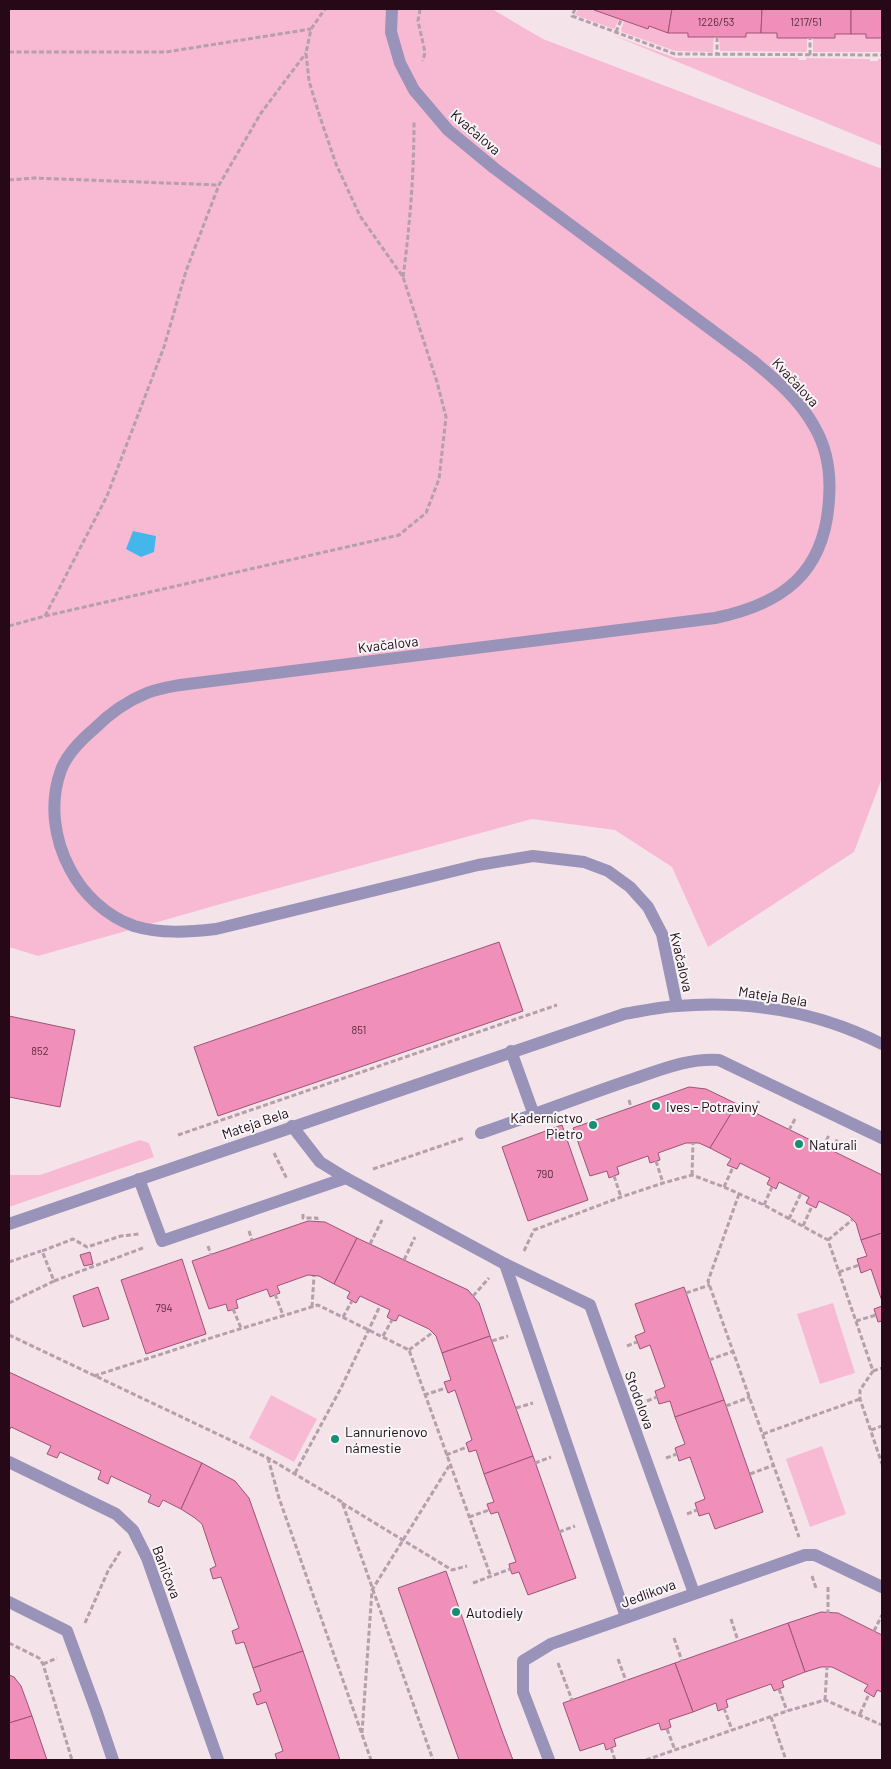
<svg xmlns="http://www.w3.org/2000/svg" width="891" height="1769" font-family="Barlow,sans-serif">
<rect width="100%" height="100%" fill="#f5e3ea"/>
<g fill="#f8bad3">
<path d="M9,9h483l51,30 339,130v609l-28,74 -146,95 -36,-80 -57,-37 -83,-11 -297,81 -197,56 -29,-9z"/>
<path d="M578,9h16v1l25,9 -4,9 -1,1 -39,-14z"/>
<path d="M624,21l24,8 1,-3 39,7v4h26l-1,15 -38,-1 -53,-19 -1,-2z"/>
<path d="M746,33h31v5h30v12l-1,2 -86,-1 -1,-14z"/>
<path d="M610,34l66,24h122l1,2h7v-2l64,1v2h8v-2h4v87z"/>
<path d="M835,34h31v4h16v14h-69v-14h22z"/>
<path d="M140,1140l9,3 5,14 -145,50v-32h31z"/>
<path d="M833,1303l22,70 -35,11 -23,-70z"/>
<path d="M271,1395l46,24 -23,43 -45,-24z"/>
<path d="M822,1446l24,68 -36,13 -24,-68z"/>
</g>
<path fill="#44b6eb" d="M133,531l23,5 -2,16 -13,5 -15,-8z"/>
<g fill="#ef8fba" stroke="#9f5376">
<path d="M594,9h78l-4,24 -19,-7 -1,3 -54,-19z"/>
<path d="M672,9h90l-1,24h-15v4h-58v-4h-20z"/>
<path d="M762,9h89v25h-16v4h-58v-5h-16z"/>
<path d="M851,9h31v29h-16v-4h-15z"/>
<path d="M499,942l24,69 -305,105 -24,-69z"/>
<path d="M9,1016l66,14 -15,77 -51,-10z"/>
<path d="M689,1087l17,2 31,15 -27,44 -11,-5h-13l-28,10 2,7 -10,3 -2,-7 -31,11 2,7 -10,4 -2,-7 -17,5 -17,-48z"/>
<path d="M737,1104l145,71v58l-21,7 -5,-17 -7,-7 -30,-15 -3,7 -10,-5 3,-6 -30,-15 -3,7 -9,-5 3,-6 -30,-15 -3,6 -10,-4 4,-6 -21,-11z"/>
<path d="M562,1125l26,75 -60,21 -26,-74z"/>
<path d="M308,1221l17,1 32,16 -23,46 -15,-8 -11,-1 -31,11 3,7 -10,4 -3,-8 -31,11 2,8 -10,3 -2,-7 -17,5 -17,-48z"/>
<path d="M882,1233v68l-11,-32 -10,4 -4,-14 10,-3 -6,-16z"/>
<path d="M357,1238l111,52 11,13 11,33 -48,17 -6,-17 -7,-7 -30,-14 -3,6 -4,-1 -5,-3 3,-7 -30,-14 -4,7 -9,-5 3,-6 -16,-8z"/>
<path d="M90,1252l3,12 -9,2 -4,-11z"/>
<path d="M182,1259l24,75 -60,20 -25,-74z"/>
<path d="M98,1287l11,32 -26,8 -10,-31z"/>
<path d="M684,1287l40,113 -49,17 -5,-16 -11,3 -4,-13 10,-4 -15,-42 -10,4 -5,-13 10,-4 -10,-28z"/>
<path d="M882,1306v15l-4,1 -4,-13z"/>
<path d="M490,1336l43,120 -49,18 -8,-24 -7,2 -3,-9 6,-3 -17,-50 -7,3 -4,-11 7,-2 -9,-27z"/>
<path d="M9,1372l193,91 -21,46 -18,-9 -4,7 -11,-5 3,-7 -40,-19 -3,8 -10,-5 3,-8 -41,-19 -3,6 -10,-4 4,-8 -40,-19 -2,4z"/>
<path d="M724,1400l39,112 -48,17 -6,-16 -10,3 -4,-13 10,-4 -15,-42 -11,4 -4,-13 10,-4 -10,-27z"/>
<path d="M533,1456l43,122 -48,17 -9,-23 -7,2 -2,-5 -1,-5 7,-2 -18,-50 -7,2 -2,-4 -2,-6 7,-2 -10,-28z"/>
<path d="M202,1463l33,18 14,17 54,153 -50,17 -9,-26 -8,2 -4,-13 7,-3 -18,-51 -8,2 -3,-10 6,-3 -14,-42 -7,-6 -14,-9z"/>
<path d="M446,1571l56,160 11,29h-54l-61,-172z"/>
<path d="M821,1612l17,1 44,22v57l-5,-2 -3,7 -10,-6 4,-6 -36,-18h-11l-16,5 -17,-49z"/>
<path d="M788,1623l17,49 -23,9 2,6 -10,4 -3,-7 -45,16 2,7 -10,4 -2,-8 -23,9 -18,-49z"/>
<path d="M303,1651l37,109h-63l-2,-6 8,-3 -17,-49 -9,3 -4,-11 8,-3 -8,-23z"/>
<path d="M675,1663l18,49 -24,8 2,7 -4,2 -6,1 -2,-7 -45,16 2,7 -10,4 -2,-7 -24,8 -17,-48z"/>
<path d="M9,1675l5,2 7,9 11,30 -23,7z"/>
<path d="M32,1716l15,44h-38v-37z"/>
</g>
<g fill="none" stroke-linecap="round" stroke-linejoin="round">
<g stroke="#b59fa9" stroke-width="3" stroke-dasharray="5 2.5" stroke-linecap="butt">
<path d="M420,9l-2,12 7,31 -2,9"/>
<path d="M575,9l-3,7 103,38 207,1"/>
<path d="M616,32l5,-12"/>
<path d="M717,37v17"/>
<path d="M9,52h157l145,-23"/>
<path d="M810,55v-17"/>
<path d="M9,180l25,-2 185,7"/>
<path d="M403,277c7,-52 11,-104 11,-156"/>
<path d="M45,616l62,-120 57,-149 22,-76 33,-86 42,-72 45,-60"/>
<path d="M9,626l36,-10 354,-81 27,-22 13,-34 7,-62 -9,-35 -34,-105 -43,-61 -24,-52 -16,-47 -11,-36 -3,-28 5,-24 14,-20"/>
<path d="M629,1100l2,7"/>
<path d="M753,1112l6,-11"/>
<path d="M789,1130l6,-11"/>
<path d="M178,1135l379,-130"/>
<path d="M823,1147l6,-12"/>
<path d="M832,1151l6,-13"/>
<path d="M274,1153l13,26"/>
<path d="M656,1161l7,22"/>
<path d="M373,1169l91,-31"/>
<path d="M692,1175l1,-32"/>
<path d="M614,1176l7,21"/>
<path d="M724,1187l9,-20"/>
<path d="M739,1194l-31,87 91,256"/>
<path d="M764,1205l8,-18"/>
<path d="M303,1214v4h14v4"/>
<path d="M789,1219l12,-26"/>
<path d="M803,1226l9,-20"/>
<path d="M249,1231l3,9"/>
<path d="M828,1240l24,-20"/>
<path d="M370,1244l12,-24"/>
<path d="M208,1246l3,9"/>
<path d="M524,1251l10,-21 87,-33 42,-14 29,-8 32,12 40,18 64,35 45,131 -13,19v9l22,65"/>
<path d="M404,1260l11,-23"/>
<path d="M9,1262l32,-11"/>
<path d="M839,1272l20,-7"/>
<path d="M54,1281l89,-33"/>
<path d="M686,1293l24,-8"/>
<path d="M275,1294l8,21"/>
<path d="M473,1296l16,-18"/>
<path d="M9,1303l45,-22 -12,-30 31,-12 14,8 34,-11 18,-2"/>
<path d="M312,1307l2,-31"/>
<path d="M233,1309l8,19"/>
<path d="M343,1317l9,-16"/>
<path d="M856,1321l20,-6"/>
<path d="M9,1335l259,123 74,44 91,258"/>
<path d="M383,1336l9,-16"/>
<path d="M492,1341l16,-5"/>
<path d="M627,1346l10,-4"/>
<path d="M409,1350l23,-17"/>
<path d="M709,1360l25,-9"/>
<path d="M873,1371l9,-3"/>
<path d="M94,1376l123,-40 101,-31 91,45 82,227"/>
<path d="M424,1395l22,-7"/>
<path d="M647,1401l10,-4"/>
<path d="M726,1406l24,-9"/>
<path d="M516,1408l17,-5"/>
<path d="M871,1430l11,-4"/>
<path d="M763,1434l97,-35"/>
<path d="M446,1455l21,-8"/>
<path d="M268,1458l11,40 92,262"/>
<path d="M666,1458l11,-4"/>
<path d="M535,1463l16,-6"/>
<path d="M295,1473l46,-85 39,-82"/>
<path d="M750,1474l24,-9"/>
<path d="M342,1503l110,67 15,-4"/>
<path d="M687,1514l10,-4"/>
<path d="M469,1517l20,-7"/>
<path d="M559,1532l16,-6"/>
<path d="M812,1576l4,12"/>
<path d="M473,1583l37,-14"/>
<path d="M828,1587v26"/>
<path d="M731,1619l7,22"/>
<path d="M85,1623l23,-52 13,-21"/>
<path d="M874,1631l8,-16"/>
<path d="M674,1638l8,23"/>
<path d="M9,1643l30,15 4,6 29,96"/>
<path d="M618,1659l8,22"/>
<path d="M558,1663l14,37"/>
<path d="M43,1664l14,-6"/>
<path d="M779,1689l8,22"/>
<path d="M825,1700l2,-33"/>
<path d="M724,1708l8,22"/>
<path d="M860,1714l9,-20"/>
<path d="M771,1717l15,43"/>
<path d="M667,1729l8,21"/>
<path d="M362,1733l10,-143 77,-124"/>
<path d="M611,1748l4,12"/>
<path d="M646,1760l141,-49 38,-11 57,25"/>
</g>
<g stroke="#9992b9" stroke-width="12">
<path d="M392,9l-1,23 9,31 14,27 34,40 46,38 258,192c23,19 47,39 62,66 13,22 17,47 15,73 -4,74 -46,105 -114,119l-535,67c-11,2 -23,4 -33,8 -20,8 -38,21 -53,36 -13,11 -27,25 -33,41 -12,33 -7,69 9,99 13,25 36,47 64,57 26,8 55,6 82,3l262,-64 55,-9 51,6 24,9 22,16 18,20 14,27 15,72"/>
<path d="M511,1051l23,64"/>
<path d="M292,1126l28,36 26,16 159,86 85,41 104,288"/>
<path d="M481,1133c50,-17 99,-36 149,-53 31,-10 57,-22 89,-20l163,78"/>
<path d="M139,1179l23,62 184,-63"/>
<path d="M9,1224l615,-210c18,-3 36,-7 53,-8 71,-6 142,6 205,38"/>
<path d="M505,1264l121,353"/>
<path d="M9,1462l107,52 17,16 14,28 71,202"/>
<path d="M9,1602l58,29 29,79 17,50"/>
<path d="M549,1760l-26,-68v-31l28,-17 254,-89h10l67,32"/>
</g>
</g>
<g fill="#169075" stroke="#f6f6f6" stroke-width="2">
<circle cx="656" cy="1106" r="5"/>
<circle cx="593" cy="1125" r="5"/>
<circle cx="799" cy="1144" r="5"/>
<circle cx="335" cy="1439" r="5"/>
<circle cx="456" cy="1612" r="5"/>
</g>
<g text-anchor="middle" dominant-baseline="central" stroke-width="4" stroke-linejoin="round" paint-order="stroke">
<g font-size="11" fill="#582a40">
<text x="716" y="21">1226/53</text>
<text x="806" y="21">1217/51</text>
<text x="359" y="1029">851</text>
<text x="40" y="1050">852</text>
<text x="545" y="1173">790</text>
<text x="164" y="1307">794</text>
</g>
<g font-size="14" fill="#260817" stroke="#f6f6f6">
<text transform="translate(476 132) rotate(41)">Kvačalova</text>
<text transform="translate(796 382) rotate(47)">Kvačalova</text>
<text transform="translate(388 644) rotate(-7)">Kvačalova</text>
<text transform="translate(682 962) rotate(77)">Kvačalova</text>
<text transform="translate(773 996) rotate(9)">Mateja Bela</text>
<text transform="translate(255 1123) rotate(-19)">Mateja Bela</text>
<text transform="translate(640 1400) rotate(70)">Stodolova</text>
<text transform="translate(167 1572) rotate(69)">Baničova</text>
<text transform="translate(648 1593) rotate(-20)">Jedlíkova</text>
</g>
<g font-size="14" fill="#260817" stroke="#f6f6f6" text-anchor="start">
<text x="666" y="1106">Ives - Potraviny</text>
<text x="583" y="1117" text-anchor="end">Kaderníctvo<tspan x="583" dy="16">Pietro</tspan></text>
<text x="809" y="1144">Naturali</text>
<text x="345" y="1431">Lannurienovo<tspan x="345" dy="16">námestie</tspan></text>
<text x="466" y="1612">Autodiely</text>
</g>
</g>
<rect width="891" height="1769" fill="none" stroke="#260817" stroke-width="20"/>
</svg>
